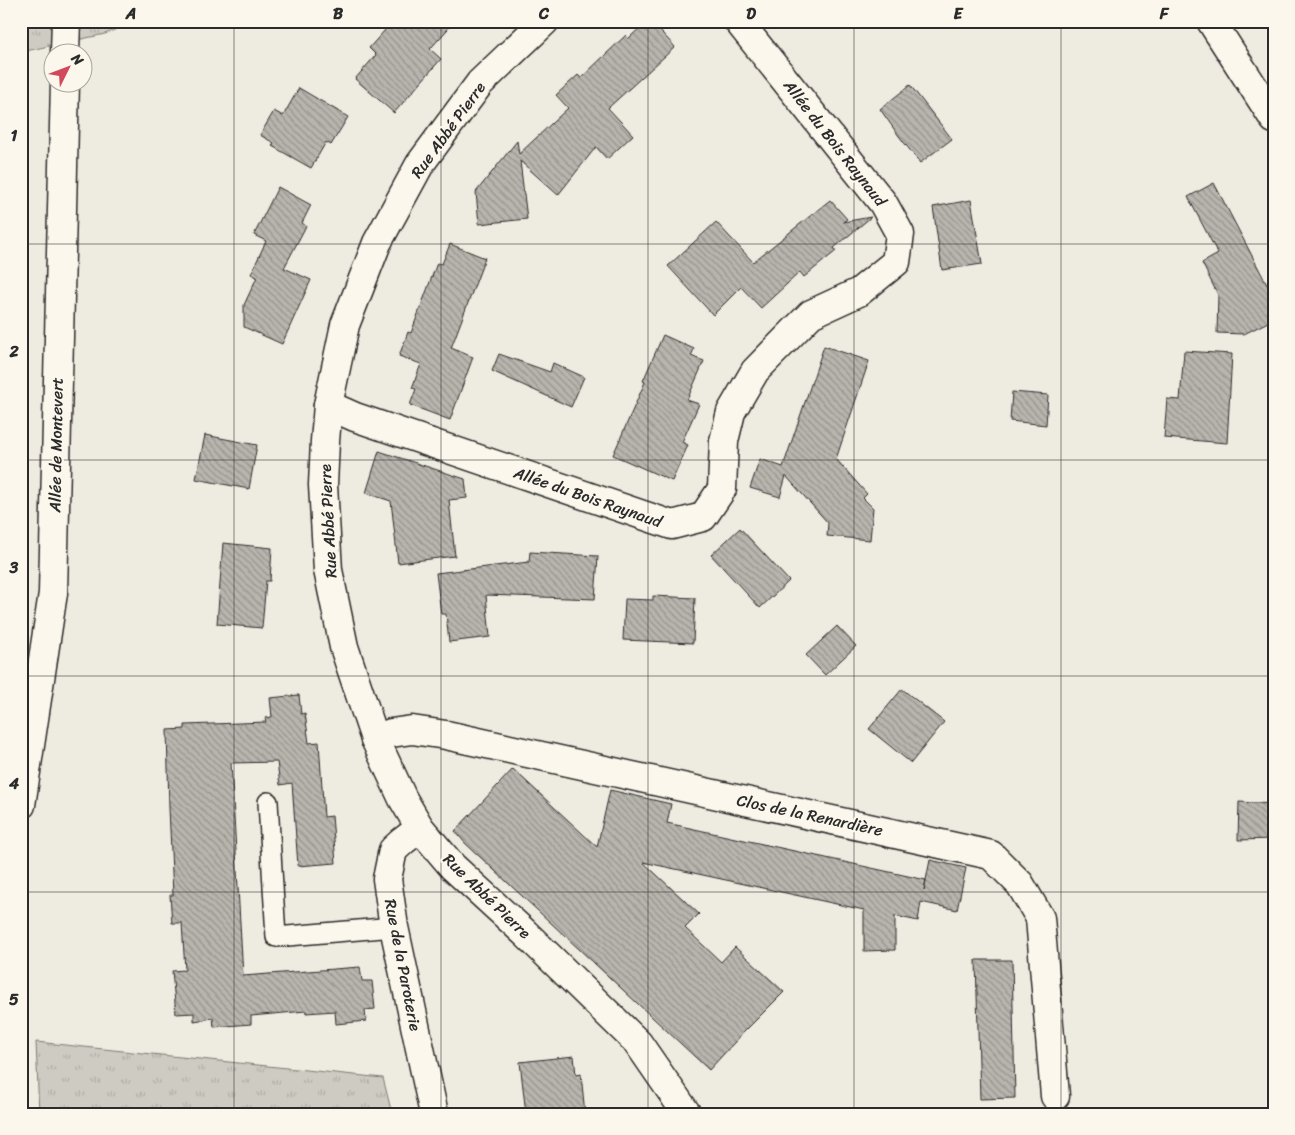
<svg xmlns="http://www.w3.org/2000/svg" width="1295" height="1135" font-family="Sriracha,sans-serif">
<defs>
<pattern id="grass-tufts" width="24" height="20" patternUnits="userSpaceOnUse" patternTransform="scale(1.25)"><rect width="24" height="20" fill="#cecbc2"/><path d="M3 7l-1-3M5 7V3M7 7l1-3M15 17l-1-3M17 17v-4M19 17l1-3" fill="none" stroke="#b1aea7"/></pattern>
<pattern id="building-back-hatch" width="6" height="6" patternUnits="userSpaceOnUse" patternTransform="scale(1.25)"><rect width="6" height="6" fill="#b8b5ae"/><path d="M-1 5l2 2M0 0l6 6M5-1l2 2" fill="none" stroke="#96938e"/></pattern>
</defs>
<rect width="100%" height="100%" fill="#eeebe0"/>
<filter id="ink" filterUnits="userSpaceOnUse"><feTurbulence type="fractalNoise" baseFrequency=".02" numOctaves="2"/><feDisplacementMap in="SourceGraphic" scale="10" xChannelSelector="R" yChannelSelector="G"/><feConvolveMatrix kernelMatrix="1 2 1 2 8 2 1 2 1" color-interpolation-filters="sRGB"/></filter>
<g filter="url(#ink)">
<g fill="url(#grass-tufts)" stroke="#7c7b76">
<path d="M21,21h114l-30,13 -84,18z"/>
<path d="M36,1042l347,36 9,36h-353z"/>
</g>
<g fill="url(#building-back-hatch)" stroke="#2b2b2b">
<path d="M393,21h62l-25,28 11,10 -47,54 -39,-34 21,-24 -7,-7z"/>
<path d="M647,21h4l24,26 -67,61 25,27 -26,24 -11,-12 -38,48 -38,-34 7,58 -48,5 -3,-32 41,-51 2,13 49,-46 -12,-13 22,-20 3,3 45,-43 2,4z"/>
<path d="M910,85l42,54 -32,24 -21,-27 -19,-27z"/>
<path d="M299,88l49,29 -17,28 -5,-3 -15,26 -39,-22 2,-3 -14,-8 14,-24 9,5z"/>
<path d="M1214,183l60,115v21l-30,15 -27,-1 1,-38 -16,-32 16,-9 -30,-57z"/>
<path d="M278,187l33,18 -9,18 4,3 -22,42 27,12 -29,64 -38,-17v-22l13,-28 -6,-3 15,-33 -12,-6z"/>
<path d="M830,200l17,19 -4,3 28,-5 -37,31 2,3 -32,26 -4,-5 -39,36 -20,-21 -28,28 -45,-49 48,-44 37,40z"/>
<path d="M971,200l11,64 -40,6 -9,-63z"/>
<path d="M450,244l35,14 -34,90 22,9 -23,63 -40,-15 6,-16 -4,-1 9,-24 -22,-8 9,-24 3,1 26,-70 5,1z"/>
<path d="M663,335l31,14 -3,7 13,5 -17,39 12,4 -17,38 6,3 -16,36 -59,-26 32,-73 -2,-1z"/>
<path d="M824,346l45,15 -33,98 31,35 -4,4 10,10 -3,32 -43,-4 1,-13 -42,-47 -6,21 -30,-9 10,-29 23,8z"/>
<path d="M1184,351l48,3 -5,89 -63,-5 3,-39 13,1z"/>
<path d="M499,354l51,18 3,-9 31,14 -13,30 -79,-36z"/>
<path d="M1012,392l36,3 -2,30 -36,-4z"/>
<path d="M205,435l52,10 -8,44 -53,-10z"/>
<path d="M379,451l86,28 2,19 -18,2 6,56 -57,7 -7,-62 -25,-8z"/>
<path d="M740,528l49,53 -29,27 -49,-53z"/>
<path d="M223,543l49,5 -2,33h-4l-4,47 -45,-4z"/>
<path d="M530,552l68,4 -3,43 -109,-4 4,42 -41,5 -3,-28h-5l-5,-41 93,-11z"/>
<path d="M653,596l42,2 -2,45 -70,-3 2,-41 28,1z"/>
<path d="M837,626l19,20 -31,29 -19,-20z"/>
<path d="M902,689l42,33 -33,41 -42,-34z"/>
<path d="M299,695l2,19 4,-1 4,30 10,-1 5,75 8,-1 4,47 -38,3 -6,-83 -12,2 -3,-23 -46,1 12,213 117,-9 2,14h10l3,28 -10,1 1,11 -30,3 -1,-13 -29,2v-2l-55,5v8l-37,3 -1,-9 -19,3v-8l-18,1 -4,-43 13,-1 -3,-47h-10l-2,-28h3l-4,-87 -2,-78 18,-1v-4l81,-3 -1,-4 7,-1 -2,-19z"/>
<path d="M513,769l84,78 13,-57 61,14 -4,19 259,57 -2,10 6,-30 36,8 -9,42 -36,-8 -3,19 -23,-5v34l-31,1v-41l-221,-48 56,52 -14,14 36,34 14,-15 49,45 -40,40 -35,38 -244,-227 -10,-12z"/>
<path d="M1239,802l35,2v35l-36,1z"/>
<path d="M976,960h36l3,138 -35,1z"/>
<path d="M574,1056l2,19 5,-1 4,40h-59l-6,-52z"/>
</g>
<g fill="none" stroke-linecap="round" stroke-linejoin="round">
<defs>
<path id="service" d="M268,802l8,135 118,-10"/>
<g id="minor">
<path d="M545,21l-65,62 -60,81 -43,79 -32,82 -17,80 -3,36 -2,44 5,85 16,77 31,92 28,60 17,29 33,39 72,66 113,110 49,71"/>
<path d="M65,52l1,-31"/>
<path d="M328,405l27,12 317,108 31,-8 19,-28 2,-48 7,-29 24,-41 56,-57 48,-22 37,-30 4,-28 -17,-31 -145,-182"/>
<path d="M375,739l16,-6 21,-3 34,5 545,120 29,29 20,34 15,178"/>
<path d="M21,805l32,-212 12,-511"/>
<path d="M420,828l-17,13 -10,9 -6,29 7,48 40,187"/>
</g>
<path id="secondary" d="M1211,21l63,98"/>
</defs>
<use href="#service" stroke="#2b2b2b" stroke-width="22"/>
<use href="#minor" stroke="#2b2b2b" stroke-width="31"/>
<use href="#secondary" stroke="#2b2b2b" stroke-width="31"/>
<use href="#service" stroke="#fbf7ec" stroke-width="19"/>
<use href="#minor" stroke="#fbf7ec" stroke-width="28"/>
<use href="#secondary" stroke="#fbf7ec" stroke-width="28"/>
</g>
</g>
<path fill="none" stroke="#2b2b2b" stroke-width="1" stroke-opacity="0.55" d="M234,21v1093M441,21v1093M648,21v1093M854,21v1093M1061,21v1093M21,244h1253M21,460h1253M21,676h1253M21,892h1253"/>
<g text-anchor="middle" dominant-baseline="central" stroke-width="4.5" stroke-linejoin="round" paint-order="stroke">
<g font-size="16" fill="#2b2b2b" stroke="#fbf7ec">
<text transform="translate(448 130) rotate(-54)">Rue Abbé Pierre</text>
<text transform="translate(835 143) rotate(52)">Allée du Bois Raynaud</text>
<text transform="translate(56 445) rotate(-89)">Allée de Montevert</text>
<text transform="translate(588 497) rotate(19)">Allée du Bois Raynaud</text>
<text transform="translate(328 521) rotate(-93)">Rue Abbé Pierre</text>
<text transform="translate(810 815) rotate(12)">Clos de la Renardière</text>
<text transform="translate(487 896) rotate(44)">Rue Abbé Pierre</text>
<text transform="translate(403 965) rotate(79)">Rue de la Paroterie</text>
</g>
</g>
<rect width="1295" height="1135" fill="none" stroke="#fbf7ec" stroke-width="55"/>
<g transform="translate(68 68) rotate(48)"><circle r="24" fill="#fbf7ec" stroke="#a8a59f"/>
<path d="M0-4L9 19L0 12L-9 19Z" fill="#d1495b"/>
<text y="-8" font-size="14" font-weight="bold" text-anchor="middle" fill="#2b2b2b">N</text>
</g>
<rect x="28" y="28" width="1240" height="1080" fill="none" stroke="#2b2b2b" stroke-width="2"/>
<g font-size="16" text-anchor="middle" font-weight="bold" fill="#2b2b2b">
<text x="131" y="19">A</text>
<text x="338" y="19">B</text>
<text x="544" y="19">C</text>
<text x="751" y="19">D</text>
<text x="958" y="19">E</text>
<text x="1164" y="19">F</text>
<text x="14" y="141">1</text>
<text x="14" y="357">2</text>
<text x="14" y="573">3</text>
<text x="14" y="789">4</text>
<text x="14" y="1005">5</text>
</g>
</svg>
